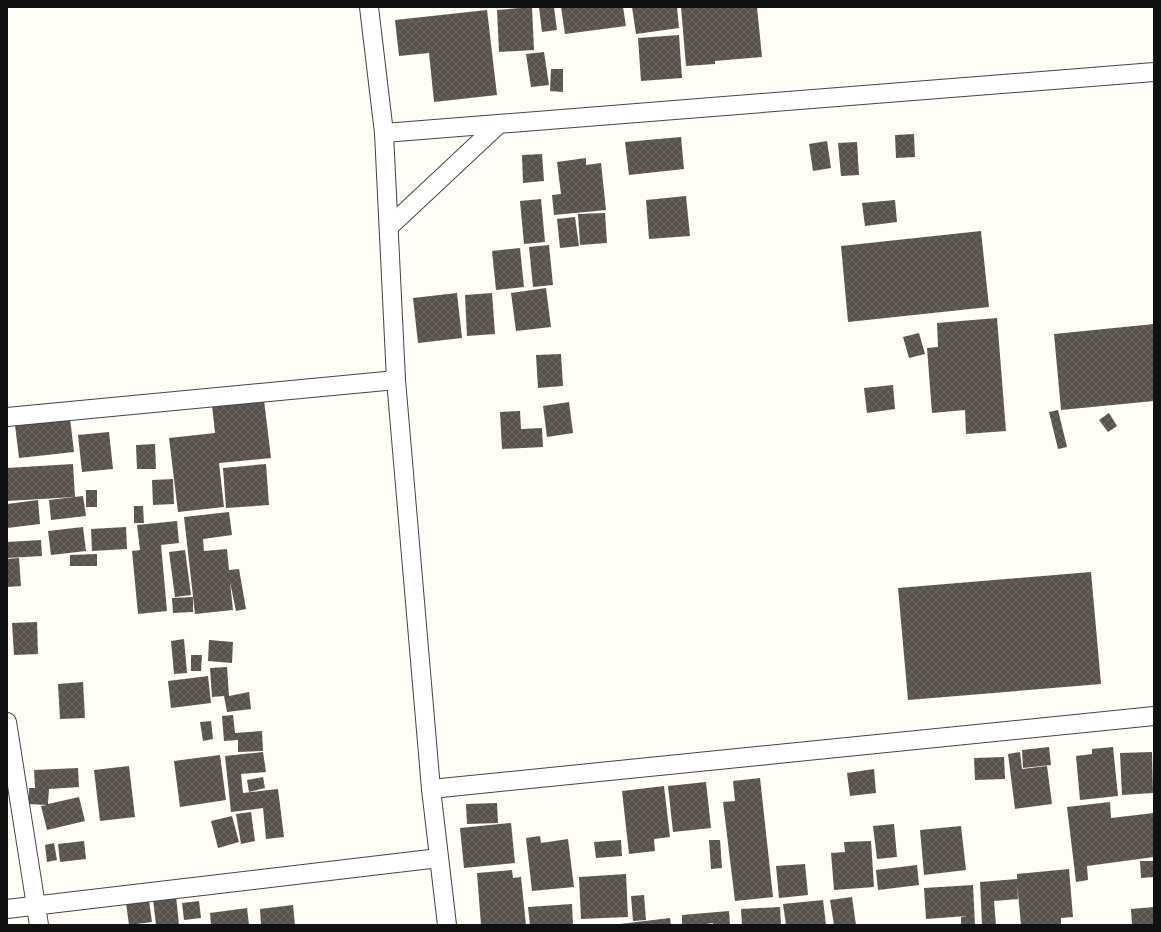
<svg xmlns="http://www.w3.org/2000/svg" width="1161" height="932" font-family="Bitter,serif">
<defs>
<pattern id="building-cross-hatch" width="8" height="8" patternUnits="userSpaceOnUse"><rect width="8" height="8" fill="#5a524d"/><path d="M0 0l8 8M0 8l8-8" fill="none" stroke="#6d6662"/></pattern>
</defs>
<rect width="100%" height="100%" fill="#fffdf5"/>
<g fill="url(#building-cross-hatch)">
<path d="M532,7l2,43 -35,2 -2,-42z"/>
<path d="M539,7h15l3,23 -15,2z"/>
<path d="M561,7h62l3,19 -61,8z"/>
<path d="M632,7h45l2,21 -43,6z"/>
<path d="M681,7h76l5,50 -47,4v3l-29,2z"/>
<path d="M487,10l10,85 -63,7 -5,-49 -30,3 -4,-36z"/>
<path d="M679,35l3,43 -41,3 -3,-43z"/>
<path d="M544,52l5,33 -18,2 -5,-33z"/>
<path d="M551,69h12v23l-13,-1z"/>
<path d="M914,134l1,23 -19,1 -1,-23z"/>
<path d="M681,137l3,32 -55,6 -4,-33z"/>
<path d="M827,141l4,27 -18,3 -4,-27z"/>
<path d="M857,142l2,33 -18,1 -3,-33z"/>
<path d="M542,154l2,27 -21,2 -1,-28z"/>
<path d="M586,158v7l15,-2 5,47 -52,5 -2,-20 9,-1 -4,-32z"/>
<path d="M686,196l4,40 -41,3 -3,-39z"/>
<path d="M541,199l4,43 -21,2 -4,-43z"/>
<path d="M895,200l2,22 -32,4 -3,-23z"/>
<path d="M605,213l2,30 -27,2 -2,-31z"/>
<path d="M575,217l4,29 -19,2 -3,-29z"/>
<path d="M981,231l8,76 -141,15 -7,-76z"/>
<path d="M549,245l4,40 -20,2 -4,-40z"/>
<path d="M520,248l4,39 -28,3 -4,-39z"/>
<path d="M546,288l5,39 -35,4 -5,-38z"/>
<path d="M457,293l5,45 -44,5 -5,-45z"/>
<path d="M492,293l3,41 -28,2 -2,-41z"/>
<path d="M997,318l9,113 -40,3 -1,-24 -33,3 -5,-65 11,-1 -1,-24z"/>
<path d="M1154,324v77l-93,9 -7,-76z"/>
<path d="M919,333l6,21 -16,4 -6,-21z"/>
<path d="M561,354l2,32 -25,2 -2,-33z"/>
<path d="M893,385l2,24 -28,4 -3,-25z"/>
<path d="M264,400l7,58 -52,5 5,44 -46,5 -9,-74 46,-5 -3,-28z"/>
<path d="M569,402l4,31 -26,4 -4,-31z"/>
<path d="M1058,410l9,37 -9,2 -9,-37z"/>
<path d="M520,411l1,18 21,-1 1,19 -41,2 -2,-37z"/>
<path d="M1109,413l8,13 -9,6 -9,-12z"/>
<path d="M70,418l4,34 -55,6 -4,-33z"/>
<path d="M109,432l4,37 -31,3 -4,-37z"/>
<path d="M155,444l1,25h-19l-1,-24z"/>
<path d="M73,464l2,33 -68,4v-33z"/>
<path d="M266,464l3,41 -43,3 -3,-40z"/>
<path d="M173,479l1,25 -21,1 -1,-25z"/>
<rect x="86" y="490" width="11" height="17"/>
<path d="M83,496l3,20 -35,4 -2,-20z"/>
<path d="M38,500l2,24 -33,4v-24z"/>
<path d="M134,506h9l1,17h-10z"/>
<path d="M229,512l3,23 -29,4 1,12 23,-2 2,21 10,-1 7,40 -10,2 -6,-29 3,28 -38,4 -11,-97z"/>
<path d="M177,521l2,22 -18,2 6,66 -29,3 -6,-63 8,-1 -3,-25z"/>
<path d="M83,527l3,24 -35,4 -3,-24z"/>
<path d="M126,527l1,22 -35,2 -1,-22z"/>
<path d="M41,540l1,16 -35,2v-16z"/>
<path d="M185,550l6,45 -16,2 -6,-45z"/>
<path d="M97,554v12h-27v-11z"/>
<path d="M19,558l2,28 -14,1v-28z"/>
<path d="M1091,572l10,112 -193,16 -10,-112z"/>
<path d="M193,597v15l-20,1 -1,-15z"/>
<path d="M37,622l1,32 -24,1 -2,-32z"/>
<path d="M184,639l3,34 -13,1 -3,-33z"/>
<path d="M209,640l24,2 -1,21 -24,-2z"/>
<path d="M191,655h11l-1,16h-10z"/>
<path d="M227,667l2,29 20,-4 2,17 -24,3 -3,-16 -12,1 -2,-29z"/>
<path d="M208,676l3,27 -40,5 -3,-27z"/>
<path d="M83,682l2,36 -25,1 -2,-35z"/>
<path d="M233,715l2,18 27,-2 1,20 -25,1v-12l-14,1 -2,-25z"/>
<path d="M211,721l2,18 -10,2 -3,-19z"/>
<path d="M1049,747l2,18 -28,3 -1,-18z"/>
<path d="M1113,747l5,49 -38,4 -4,-44 16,-2v-5z"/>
<path d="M263,752l3,20 -25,2 2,19 35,-4 6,48 -18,2 -3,-31 -32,4 -6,-56z"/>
<path d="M1020,752l2,17 25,-3 5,38 -37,5 -7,-55z"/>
<path d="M1152,752l1,41 -31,2 -2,-42z"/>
<path d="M220,755l6,45 -46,7 -6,-46z"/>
<path d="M1004,757l1,22 -30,1 -1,-22z"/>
<path d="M129,766l6,51 -35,4 -6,-51z"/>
<path d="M78,768l1,19 -30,2 -1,15 31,-7 6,24 -38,9 -6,-24 6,-1 -18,-1v-16h6l-1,-18z"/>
<path d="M874,769l2,24 -26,3 -3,-23z"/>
<path d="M263,777l2,11 -16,4 -2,-12z"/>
<path d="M760,778l13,119 -38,4 -12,-99 12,-1 -2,-20z"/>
<path d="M706,782l5,46 -38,4 -5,-46z"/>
<path d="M664,786l6,51 -16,2 1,12 -26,3 -7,-63z"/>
<path d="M1110,802l1,16 43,-5v44l-67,9 1,14 -12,2 -9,-75z"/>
<path d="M497,803l1,20 -31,1 -1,-20z"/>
<path d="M251,812l4,29 -14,3 -5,-30z"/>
<path d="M232,816l7,26 -21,6 -7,-27z"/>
<path d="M511,823l4,40 -51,5 -4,-40z"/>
<path d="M894,824l3,33 -20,2 -4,-33z"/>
<path d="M961,826l5,44 -42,5 -4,-45z"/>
<path d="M540,836l1,7 27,-4 6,48 -42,4 -6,-53z"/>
<path d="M621,840l1,16 -26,2 -2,-16z"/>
<path d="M709,840h11l2,28 -11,1z"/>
<path d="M84,841l2,18 -26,3 -2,-18z"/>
<path d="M871,841l3,46 -40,3 -3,-37 14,-1 -1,-10z"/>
<path d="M54,843l3,17 -10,2 -2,-17z"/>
<path d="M1140,861h14v16l-13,1z"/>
<path d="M805,864l3,31 -29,3 -3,-32z"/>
<path d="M917,865l2,20 -41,5 -2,-20z"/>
<path d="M1069,869l4,48 -12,1v7h-40l-4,-42 1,16 -24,2 2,24h-14l-2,-43 37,-3v-5z"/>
<path d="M512,870l1,8 8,-1 5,48h-45l-4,-52z"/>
<path d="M626,874l2,43 -47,2 -2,-42z"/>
<path d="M973,885l2,40h-14v-8l6,-1 -41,3 -2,-31z"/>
<path d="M644,895l2,25 -13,1 -2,-25z"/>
<path d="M176,896l3,29h-23l-3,-26z"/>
<path d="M852,897l4,28h-22l-4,-25z"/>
<path d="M823,900l3,25h-40l-3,-21z"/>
<path d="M149,901l3,21 -23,3 -3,-22z"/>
<path d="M199,901l2,17 -17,2 -2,-17z"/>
<path d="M572,904l1,21h-43l-2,-18z"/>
<path d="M293,905l2,20h-34l-1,-16z"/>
<path d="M780,907l1,18h-39l-1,-16z"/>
<path d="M1154,907v18h-22l-1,-16z"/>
<path d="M247,908l2,17h-38l-1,-12z"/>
<path d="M729,911l1,14h-17v-2l-13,2h-18v-10z"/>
<path d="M670,918l1,7h-51v-1z"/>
</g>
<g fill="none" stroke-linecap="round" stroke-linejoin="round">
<defs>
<g id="street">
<path d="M369,7l15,126 12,247 35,409 16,136"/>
<path d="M384,133l770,-61"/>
<path d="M389,227l110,-103"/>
<path d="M7,417l389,-37"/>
<path d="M7,722l32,203"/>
<path d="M431,789l723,-73"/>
<path d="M7,909l432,-51"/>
</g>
</defs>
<use href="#street" stroke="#444" stroke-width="20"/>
<use href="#street" stroke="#fff" stroke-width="18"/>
</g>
<rect width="1161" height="932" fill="none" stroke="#111111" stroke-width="16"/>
</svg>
